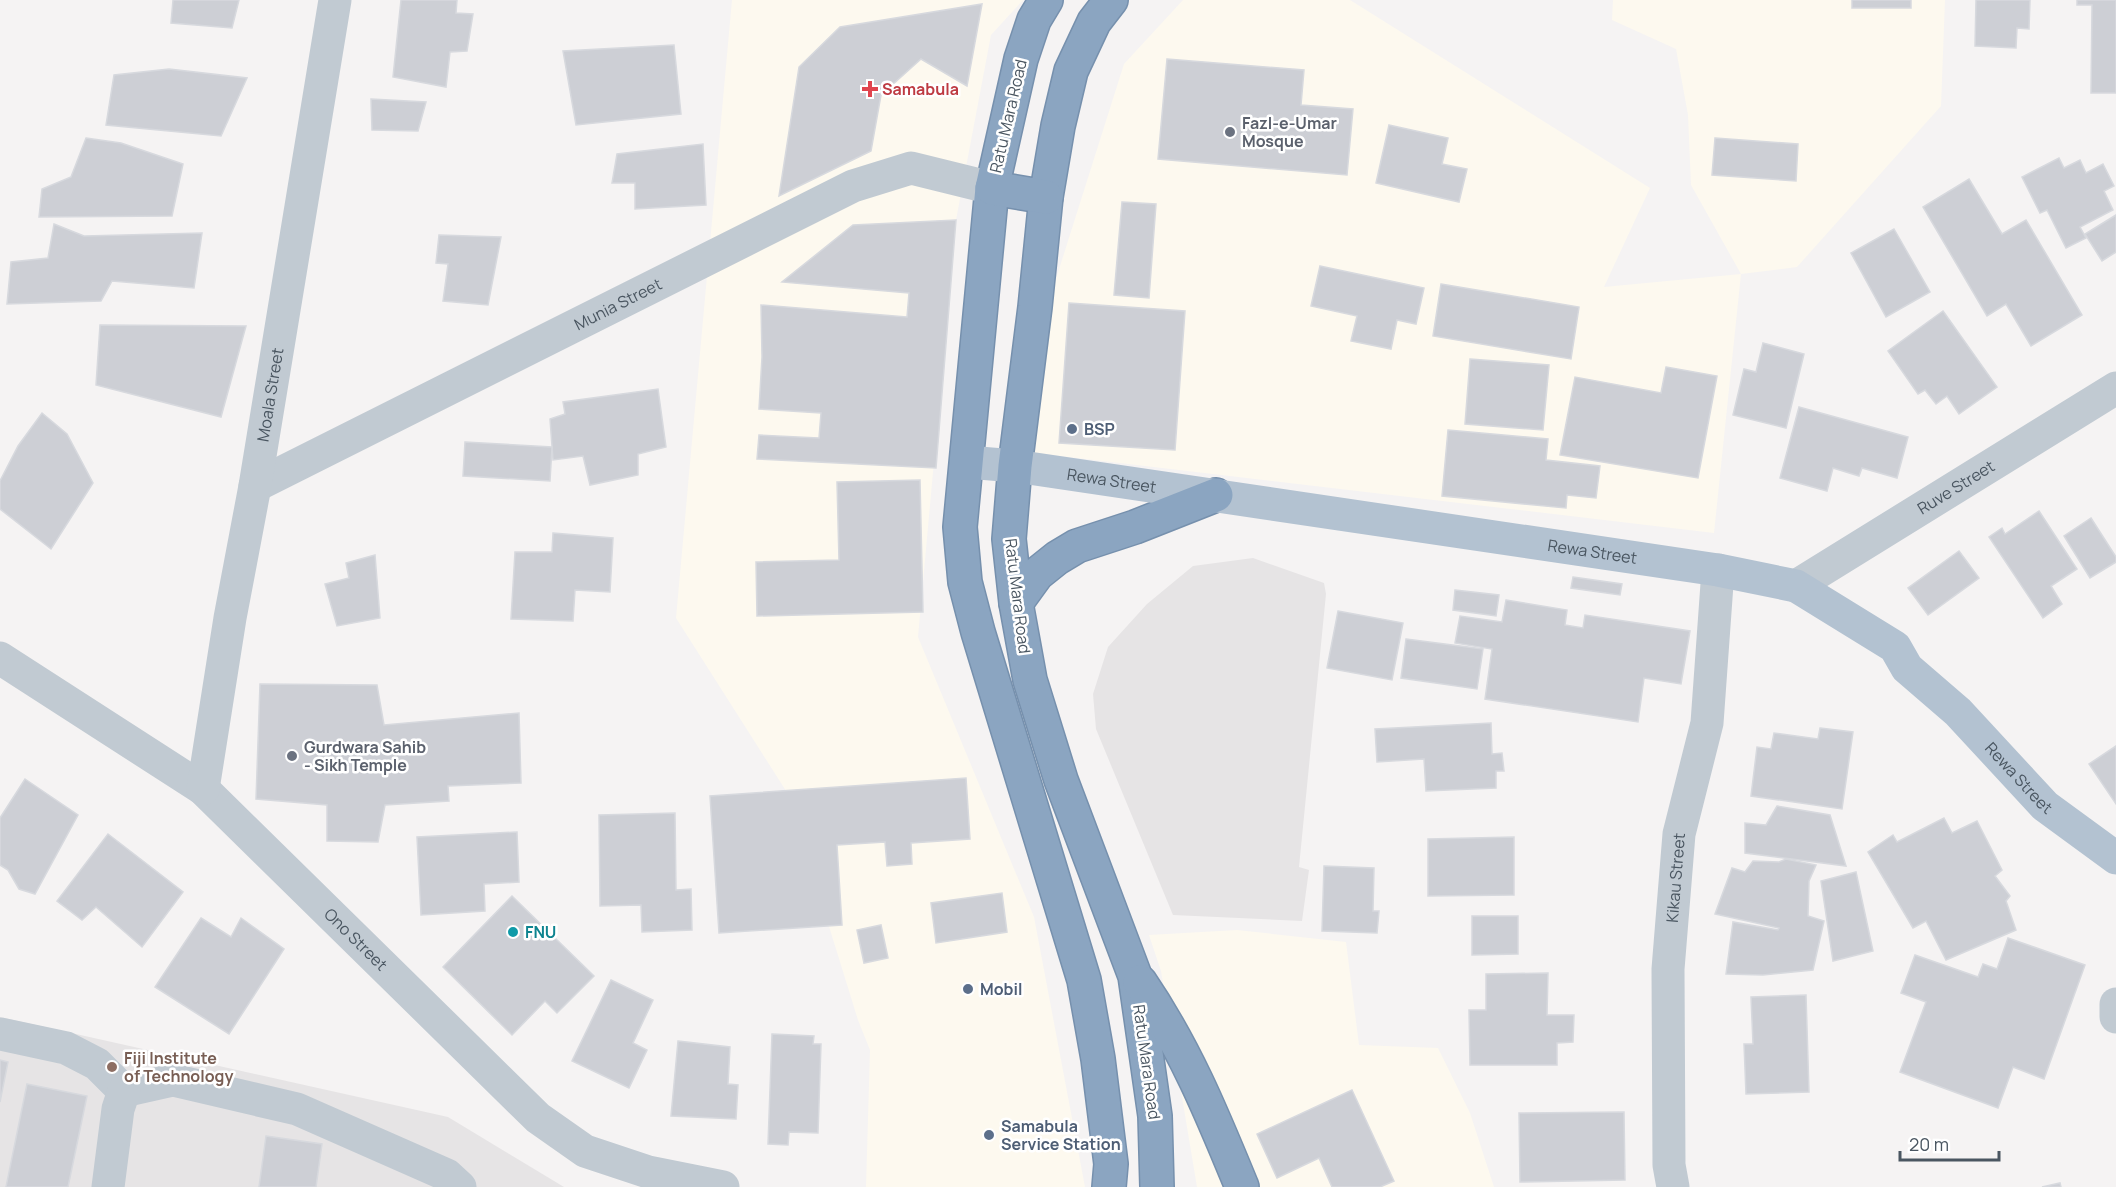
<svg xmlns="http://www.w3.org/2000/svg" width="2116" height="1187" font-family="Manrope,sans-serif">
<rect width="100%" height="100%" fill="#f5f3f3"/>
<g fill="#fdf9ef">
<path d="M732,0h291l-32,35 -35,185 -38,417 116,280 51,270h-219l4,-137 -12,-30 -70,-226 -112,-176z"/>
<path d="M1183,0h167l300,188 -46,99 137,-13 -50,-89 -3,-70 -12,-66 -64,-29 1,-20h332l-4,106 -144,161 -56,7 -27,259 -679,-80 20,-171 69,-218z"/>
<path d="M1237,930l109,12 13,103 79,3 32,65 24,74h-297l-36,-216 -12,-36z"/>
</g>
<g fill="#e6e4e5">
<path d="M1253,558l71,25 2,11 -27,273 10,3 -7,51 -129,-6 -77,-186 -3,-35 15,-47 39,-43 46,-38z"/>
<path d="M0,1017l448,100 116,70h-564z"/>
</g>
<g fill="#cdcfd5" stroke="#d7d9de" stroke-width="1.5">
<path d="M173,0h66l-7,28 -61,-5z"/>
<path d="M401,0h56l-1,13 17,1 -6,37 -17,1 -4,35 -53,-10z"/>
<rect x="1852" y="0" width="59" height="8"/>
<path d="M1976,0h54l-1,29 -12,-1 -1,20 -41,-2z"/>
<path d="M2077,0h39v93h-25l1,-88h-15z"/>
<path d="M982,4l-15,82 -46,-27 -40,36 -10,56 -92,45 20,-129 41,-40z"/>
<path d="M674,45l7,69 -105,11 -13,-74z"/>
<path d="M1167,59l137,11 -3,35 52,4 -6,66 -189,-16z"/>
<path d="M169,69l78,9 -26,58 -115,-11 8,-50z"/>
<path d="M371,99l55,3 -8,29 -46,-1z"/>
<path d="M1389,125l59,13 -6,26 25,5 -8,33 -83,-19z"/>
<path d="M86,138l35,5 62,21 -11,52 -133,1 3,-28 29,-12z"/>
<path d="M1715,138l83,6 -2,37 -84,-6z"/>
<path d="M703,144l3,61 -71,4v-26h-23l5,-29z"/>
<path d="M2059,158l5,10 16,-8 6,13 17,-9 11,22 -10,5 9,19 -33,17 6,11 -20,10 -19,-38 -7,3 -18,-36z"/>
<path d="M1969,179l33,55 24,-14 56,95 -51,31 -25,-42 -19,12 -64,-109z"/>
<path d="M1122,202l34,2 -7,94 -35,-3z"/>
<path d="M2116,215v37l-14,9 -17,-27z"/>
<path d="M956,220l-20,248 -179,-9 2,-24 60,3 2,-25 -62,-4 3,-52 -1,-52 146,12 2,-24 -127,-11 71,-57z"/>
<path d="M54,224l30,12 118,-3 -8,55 -82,-7 -11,20 -94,3 4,-42 37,-4z"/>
<path d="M1894,229l36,63 -44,25 -35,-64z"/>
<path d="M439,235l62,2 -13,68 -45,-4 5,-37 -12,-1z"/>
<path d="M1320,266l104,22 -8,36 -19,-4 -6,29 -40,-8 6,-25 -46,-10z"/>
<path d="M1441,284l138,23 -8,52 -138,-23z"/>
<path d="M1069,303l116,8 -10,139 -116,-7z"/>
<path d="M1943,311l54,76 -38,27 -12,-18 -11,8 -11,-14 -7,4 -30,-43z"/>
<path d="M100,325l146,1 -25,91 -125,-32z"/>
<path d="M1763,343l41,11 -18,74 -53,-13 11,-46 12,3z"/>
<path d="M1470,359l79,6 -6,65 -78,-6z"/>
<path d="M1666,367l51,9 -19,102 -138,-23 15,-78 86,16z"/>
<path d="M658,389l8,58 -28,7v21l-48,10 -7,-29 -30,4 -3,-41 15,-5 -2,-12z"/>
<path d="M1799,407l109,30 -11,41 -35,-10 -3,8 -26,-8 -6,23 -47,-13z"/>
<path d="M42,413l25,21 26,49 -42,66 -51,-40v-28l18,-35z"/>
<path d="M1448,430l100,9 -2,21 54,6 -4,32 -29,-3 -1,13 -124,-12z"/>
<path d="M465,442l87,5 -2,34 -87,-5z"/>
<path d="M920,480l3,132 -166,4 -1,-54 83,-2 -2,-78z"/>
<path d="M2039,511l38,58 -26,17 11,18 -19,14 -54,-81 13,-9 3,6z"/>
<path d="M2091,518l25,39v5l-26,16 -26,-42z"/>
<path d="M553,533l60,5 -3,54 -35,-2 -2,31 -62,-2 4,-67h37z"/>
<path d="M1959,551l20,27 -51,37 -20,-27z"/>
<path d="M375,555l5,63 -43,8 -12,-42 24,-6 -3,-15z"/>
<path d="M1573,577l49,7 -2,11 -49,-7z"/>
<path d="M1455,590l44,5 -3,21 -43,-6z"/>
<path d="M1506,600l61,10 -2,15 18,3 2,-13 105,16 -9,53 -37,-6 -6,44 -153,-23 7,-50 -37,-6 5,-27 42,6z"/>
<path d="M1338,611l65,12 -11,57 -65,-12z"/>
<path d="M1406,639l77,10 -6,40 -76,-11z"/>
<path d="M260,684l117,1 7,40 135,-12 2,70 -73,3 1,15 -64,4 -7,37 -51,-1v-36l-71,-6z"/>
<path d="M1491,723l1,31 10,-1 2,18h-8v17l-70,3 -2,-32 -47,3 -2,-33z"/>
<path d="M1820,728l33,4 -11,77 -91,-13 6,-49 14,2 3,-16 44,6z"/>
<path d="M2116,746v58l-27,-40z"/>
<path d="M966,778l4,61 -59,4 1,21 -25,2 -2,-24 -48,3 5,80 -123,8 -9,-137z"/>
<path d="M25,779l53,36 -43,79 -16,-5 -11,-19 -8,-5v-47z"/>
<path d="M1777,806l53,9 16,51 -101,-13v-30l21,2z"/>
<path d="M675,813l1,77 15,-1 1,41 -50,2 -1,-27 -41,1 -1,-91z"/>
<path d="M1944,818l8,15 25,-12 25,49 -7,6 15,20 -4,5 10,29 -70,30 -20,-39 -13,7 -45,-76 25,-17 4,7z"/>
<path d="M517,832l2,50 -35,2 1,27 -64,4 -4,-78z"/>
<path d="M108,834l75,58 -41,55 -46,-40 -14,13 -25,-19z"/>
<path d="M1514,837v58l-86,1v-57z"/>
<path d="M1786,859l30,6 -7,16 -1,35 16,5 -11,49 -50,5 -37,-1 7,-52 45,8 1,-2 -64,-14 17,-46 13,4 8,-11 26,1z"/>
<path d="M1324,866l50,2 -1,43h6l-2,22 -55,-2z"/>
<path d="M1856,872l17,79 -40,10 -12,-80z"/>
<path d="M1002,893l5,39 -71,11 -5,-40z"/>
<path d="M512,896l82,80 -37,37 -12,-12 -33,34 -69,-68z"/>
<path d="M1472,916h46v38l-46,1z"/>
<path d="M201,918l30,19 10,-19 43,31 -55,85 -74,-47z"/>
<path d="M881,925l7,33 -24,5 -7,-33z"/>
<path d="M2008,938l77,27 -41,114 -31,-12 -15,41 -98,-36 26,-70 -25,-9 14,-38 63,22 5,-13 14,5z"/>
<path d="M1548,973l-1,42h27l-1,27 -16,1v22h-87l-1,-55h17v-36z"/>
<path d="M611,980l42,20 -20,43 14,7 -18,38 -57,-27z"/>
<path d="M1806,995l3,97 -63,2 -2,-50h9l-2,-47z"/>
<path d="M772,1034l42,2 -1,8h8l-3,89 -29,-1 -1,13 -20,-1z"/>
<path d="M678,1041l52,6 -2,37 10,1 -2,34 -65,-3z"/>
<path d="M0,1060l8,2 -8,40z"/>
<path d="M27,1084l60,12 -19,91h-62z"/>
<path d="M1352,1090l42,91 -14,6h-48l-13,-29 -42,20 -20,-44z"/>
<path d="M1624,1112l1,68 -105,2 -1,-69z"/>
<path d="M266,1136l56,8 -6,43h-57z"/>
<path d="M2060,1183l1,4h-19z"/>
</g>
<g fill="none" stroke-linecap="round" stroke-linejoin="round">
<defs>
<g id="highway">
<path d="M1046,0l-12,20 -13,39 -29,129 -32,339 5,55 13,50 106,348 14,79 13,105 -2,23"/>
<path d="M1111,0l-17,22 -23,49 -13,55 -12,71 -11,110 -20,159 -6,73 7,64 14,77 31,100 74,196 20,140 2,71"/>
<path d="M992,188l54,9"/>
<path d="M1016,603l21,-29 20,-16 20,-12 58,-19 81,-32"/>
<path d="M1140,982c45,66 72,132 102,205"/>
</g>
</defs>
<use href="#highway" stroke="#7690ad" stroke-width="36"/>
<g stroke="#c1cad2" stroke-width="33">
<path id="s1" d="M255,486l598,-300 58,-18 81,20"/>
<path id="s2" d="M1796,586l320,-198"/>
<path id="s3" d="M0,658l203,131 335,329 47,33 63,21 75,15"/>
<path id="s4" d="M203,789l27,-171 25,-132 80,-486"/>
<path d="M2116,1004v13"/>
<path d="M0,1034l66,14 31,16 27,27"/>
<path d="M124,1091l49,-11 124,29 150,66 13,12"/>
<path d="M108,1187l10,-78 6,-18"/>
<path id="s5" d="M1673,1187l-4,-22 -1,-196 11,-135 28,-111 11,-153"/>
</g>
<path stroke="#b3c2d1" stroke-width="33" id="s6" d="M967,462l48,4 703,104 78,16 99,61 12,21 51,44 87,94 71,52"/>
<use href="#highway" stroke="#8ba5c1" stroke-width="33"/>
</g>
<path fill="#e0444e" stroke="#fff" stroke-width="2" d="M867 80h6v6h6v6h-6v6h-6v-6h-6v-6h6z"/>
<g fill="#6b7280" stroke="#fff" stroke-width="2">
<circle cx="1230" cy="132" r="6"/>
<circle cx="292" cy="756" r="6"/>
</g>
<g fill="#5c6f8a" stroke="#fff" stroke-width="2">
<circle cx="1072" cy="429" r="6"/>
<circle cx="968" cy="989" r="6"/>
<circle cx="989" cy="1135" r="6"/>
</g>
<circle fill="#0f9aa8" stroke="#fff" stroke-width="2" cx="513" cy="932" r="6"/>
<circle fill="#8d6e63" stroke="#fff" stroke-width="2" cx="112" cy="1067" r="6"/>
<g text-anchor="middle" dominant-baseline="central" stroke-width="5" stroke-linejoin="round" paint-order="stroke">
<g font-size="16" font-weight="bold" fill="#be3a42" stroke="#fff" text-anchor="start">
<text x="882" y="89">Samabula</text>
</g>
<g font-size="16" fill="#4a5661" stroke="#fff">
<text transform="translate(1008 116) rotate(-77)">Ratu Mara Road</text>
<text stroke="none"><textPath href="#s1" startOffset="406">Munia Street</textPath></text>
<text stroke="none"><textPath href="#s4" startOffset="400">Moala Street</textPath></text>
<text stroke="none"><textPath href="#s6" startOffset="146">Rewa Street</textPath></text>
<text stroke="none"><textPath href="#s2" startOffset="188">Ruve Street</textPath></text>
<text stroke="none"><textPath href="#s6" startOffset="632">Rewa Street</textPath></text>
<text transform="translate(1018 596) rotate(83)">Ratu Mara Road</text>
<text stroke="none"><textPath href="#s6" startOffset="1136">Rewa Street</textPath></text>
<text stroke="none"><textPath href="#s5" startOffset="310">Kikau Street</textPath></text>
<text stroke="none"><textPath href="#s3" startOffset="456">Ono Street</textPath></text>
<text transform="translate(1147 1062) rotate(82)">Ratu Mara Road</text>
</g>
<g font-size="16" font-weight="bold" fill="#5b616d" stroke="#fff" text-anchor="start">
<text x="1242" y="123">Fazl-e-Umar<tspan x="1242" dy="18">Mosque</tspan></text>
<text x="304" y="747">Gurdwara Sahib<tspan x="304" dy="18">- Sikh Temple</tspan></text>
</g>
<g font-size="16" font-weight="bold" fill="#4e5e75" stroke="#fff" text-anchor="start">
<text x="1084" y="429">BSP</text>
<text x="980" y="989">Mobil</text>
<text x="1001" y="1126">Samabula<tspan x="1001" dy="18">Service Station</tspan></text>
</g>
<g font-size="16" font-weight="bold" fill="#0d838f" stroke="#fff" text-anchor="start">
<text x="525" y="932">FNU</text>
</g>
<g font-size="16" font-weight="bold" fill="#785e54" stroke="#fff" text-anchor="start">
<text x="124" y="1058">Fiji Institute<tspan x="124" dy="18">of Technology</tspan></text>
</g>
</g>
<path d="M1900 1151v9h99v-9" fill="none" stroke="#4a5661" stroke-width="3"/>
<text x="1909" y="1151" font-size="18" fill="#4a5661" stroke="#ffffff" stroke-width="4.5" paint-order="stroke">20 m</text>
</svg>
